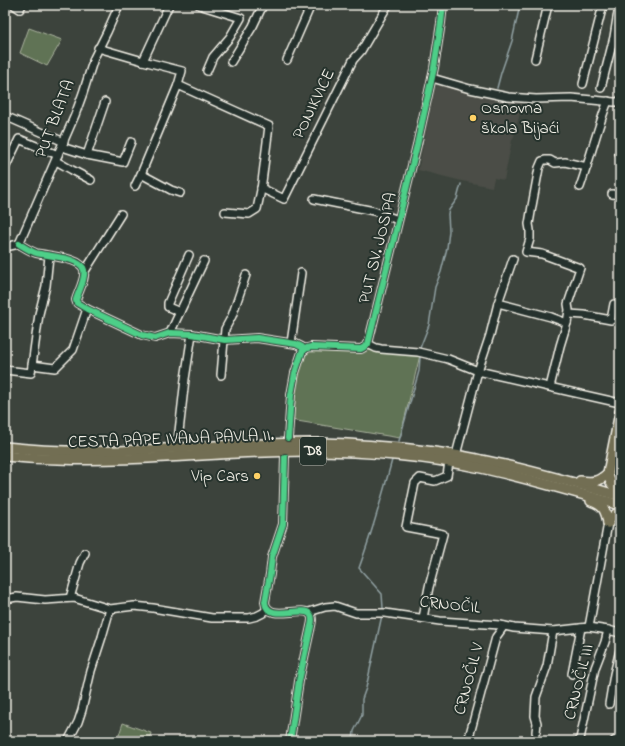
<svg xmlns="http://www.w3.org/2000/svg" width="625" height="746" font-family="'Indie Flower',sans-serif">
<rect width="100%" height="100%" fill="#3c433c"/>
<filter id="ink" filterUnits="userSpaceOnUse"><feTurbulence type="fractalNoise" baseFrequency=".025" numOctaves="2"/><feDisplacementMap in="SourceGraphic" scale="8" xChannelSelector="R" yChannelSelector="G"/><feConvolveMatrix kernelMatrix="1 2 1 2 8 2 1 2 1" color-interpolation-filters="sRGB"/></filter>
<g filter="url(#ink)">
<path fill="#4b4e46" d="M437,85h3l83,16 -9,35 -2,4 -8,40 -10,-2 -2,9 -30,-6 -44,-11 17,-82z"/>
<g fill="#607355" stroke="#aab29e">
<path d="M29,28l33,12 -15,26 -27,-13z"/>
<path d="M314,349l57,1 49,5 -20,83 -109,-18c3,-24 4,-46 14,-68z"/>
<path d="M123,723l28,10 -2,8h-32z"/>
</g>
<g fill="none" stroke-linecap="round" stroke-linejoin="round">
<g stroke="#91a1a3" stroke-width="1.5">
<path d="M497,88l4,-15 11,-32 8,-36"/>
<path d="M420,348l9,-23 6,-38 6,-15 6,-24 2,-17 -1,-17 1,-4 8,-11 4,-15"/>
<path d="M399,441l20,-70 1,-14"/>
<path d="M383,608l-1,-14 -23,-26c13,-35 23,-71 33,-108"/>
<path d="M353,741l1,-10 8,-16v-16l4,-11 16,-73"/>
</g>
<defs>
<g id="minor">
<path d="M14,5l6,4 2,-4"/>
<path d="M199,5l42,13 -11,19 -17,20 -6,14"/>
<path d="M98,48l45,13 39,10 -4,14 -37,89 30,16 9,3"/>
<path d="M535,59l13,-54"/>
<path d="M287,60l24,-55"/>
<path d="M143,61l26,-56"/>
<path d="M231,62l22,-36 10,-21"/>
<path d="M432,78l38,11 38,8 28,2 35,-1 43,4h4l2,-2"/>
<path d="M583,84l20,-79"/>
<path d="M178,85l91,41 -8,64 -4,19 -8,5 -24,-2"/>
<path d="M601,88l13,-51 4,-25 2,-7"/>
<path d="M5,116l59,26"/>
<path d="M62,147l25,8 36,7 8,-20"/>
<path d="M619,153h1"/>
<path d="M87,155l18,-53"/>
<path d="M56,161l16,9 19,10"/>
<path d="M6,166l13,-27 39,16"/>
<path d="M135,186l6,-12"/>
<path d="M580,187c10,-28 17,-58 28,-86"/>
<path d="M261,188l23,11 69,-139 8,-9 27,-46"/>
<path d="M612,194l8,1"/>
<path d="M314,199l60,12 24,9"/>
<path d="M19,244c5,3 11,7 17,9 10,3 45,4 48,17 2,9 -6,22 -8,30l1,3 10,6 55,26 13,3 15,-5 22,1 33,6 32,-2 39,6 6,3 2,3"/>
<path d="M19,244l56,-129 8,-22 11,-35 13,-26 12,-27"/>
<path d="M5,247l14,-3"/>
<path d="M85,271l36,-57"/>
<path d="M498,303l53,14 16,6"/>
<path d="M180,312l-12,-5v-4l21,-48"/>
<path d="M569,314l15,1 27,5 3,-16"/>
<path d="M170,333l34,-72"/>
<path d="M291,343l10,-70"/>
<path d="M368,344l8,4 5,1 37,3 30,7 30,12 142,32"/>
<path d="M32,365l23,3 18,-18 14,-41"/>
<path d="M5,370l26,3 8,-59 7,-28 3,-30"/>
<path d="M221,375l4,-46 7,-13 14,-41"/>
<path d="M550,387l10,-41 7,-23 2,-13 -1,-6 12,-36 -38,-14 -16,-2 4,-13v-9l-1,-6 3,-18 7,-38 3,-7 3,-1h5l5,3 10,-1 22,5"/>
<path d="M288,438l3,-43 4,-22 7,-21 5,-4 4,-1 50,2 5,-3 2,-2 49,-199 17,-77 7,-45 2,-18"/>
<path d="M177,449l8,-70 7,-45"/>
<path d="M456,455l22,-84 12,-36 8,-32 15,-44"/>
<path d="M285,457l-2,67 -11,33 -2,17 -5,28c2,21 37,3 45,12 3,3 2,8 1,12l-12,55 -9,60"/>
<path d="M70,598l10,-35 5,-10"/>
<path d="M5,599l12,-2 28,3 29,-2 36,11 24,-3 19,2 59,10h37l8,-2 6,-3 4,-4"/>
<path d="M309,612l16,-5 10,-1 21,7h29l55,8 60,4 14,3 39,3 36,-4 19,3 12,3"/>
<path d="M423,618l6,-31 14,-53 -37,-7 9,-44 5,-5 15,3 12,-5 2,-14"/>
<path d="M589,627l19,-104"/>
<path d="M572,674l9,-46"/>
<path d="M609,704l5,-30 6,-24"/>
<path d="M536,732l1,-9 -2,-7 1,-19 11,-31 6,-35"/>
<path d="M68,741l10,-19 4,-12 9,-39 11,-34 8,-28"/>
<path d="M468,741l28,-104 8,-11"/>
<path d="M579,741l1,-2 15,-71 10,-26 3,-12"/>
<path d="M614,741l6,-3"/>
</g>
<g id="major">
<path d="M620,412l-12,61c1,8 4,14 12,19"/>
<path d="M5,447c104,12 208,-5 312,-4 28,0 56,3 84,5 27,3 54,6 80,12 47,9 93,23 139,36"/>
<path d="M5,456c18,2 35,3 53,3 83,3 166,-8 249,-8 58,0 118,5 174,17 47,10 93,24 139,37"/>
<path d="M580,481c13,2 19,1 28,-8"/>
<path d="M591,501c12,4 15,9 17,22"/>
<path d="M608,523c3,-5 6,-9 12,-11"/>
</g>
</defs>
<use href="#minor" stroke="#f4f1e8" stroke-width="10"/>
<use href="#major" stroke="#f4f1e8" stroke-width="12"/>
<use href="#minor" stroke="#26332d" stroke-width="7"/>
<use href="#major" stroke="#726e52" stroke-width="9"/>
<defs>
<g id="cycleway">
<path d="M19,244c5,3 11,7 17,9 10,3 45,4 48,17 2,9 -6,22 -8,30l1,3 10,6 55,26 13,3 15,-5 22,1 33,6 32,-2 39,6 6,3 2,3"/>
<path d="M288,438l3,-43 4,-22 7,-21 5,-4 4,-1 50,2 5,-3 2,-2 49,-199 17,-77 7,-45 2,-18"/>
<path d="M285,457l-2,67 -11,33 -2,17 -5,28c2,21 37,3 45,12 3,3 2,8 1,12l-12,55 -9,60"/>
</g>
</defs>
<use href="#cycleway" stroke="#26332d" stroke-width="8"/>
<use href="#cycleway" stroke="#4dcf88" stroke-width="6"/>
</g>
</g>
<g fill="#ffd166" stroke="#26332d" stroke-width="1.5">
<circle cx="473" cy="118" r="4"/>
<circle cx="257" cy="476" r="4"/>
</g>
<g text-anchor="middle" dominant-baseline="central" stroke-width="4" stroke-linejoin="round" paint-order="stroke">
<rect fill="#26332d" stroke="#b6b8b0" stroke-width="1" x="300" y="437" width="26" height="28" rx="3"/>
<g font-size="16" font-weight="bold" fill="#f4f1e8">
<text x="313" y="451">D8</text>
</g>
<g font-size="17" fill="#f4f1e8" stroke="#26332d">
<text transform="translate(314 104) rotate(-64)">PONIKVICE</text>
<text transform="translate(55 119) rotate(-69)">PUT BLATA</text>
<text transform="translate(378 248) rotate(-76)">PUT SV. JOSIPA</text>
<text transform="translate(171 439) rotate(-2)">CESTA PAPE IVANA PAVLA II.</text>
<text transform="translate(450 605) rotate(6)">CRNOČIL</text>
<text transform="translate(469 679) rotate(-75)">CRNOČIL V</text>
<text transform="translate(579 682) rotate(-76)">CRNOČIL III</text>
</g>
<g font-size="17" fill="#f4f1e8" stroke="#26332d" text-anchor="start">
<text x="481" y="108">Osnovna<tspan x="481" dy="20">škola Bijaći</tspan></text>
<text x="249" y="476" text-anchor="end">Vip Cars</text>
</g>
</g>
<rect width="625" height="746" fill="none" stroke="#26332d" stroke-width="20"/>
<rect x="10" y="10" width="605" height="726" fill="none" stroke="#f4f1e8" stroke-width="1.5" filter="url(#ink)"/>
</svg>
